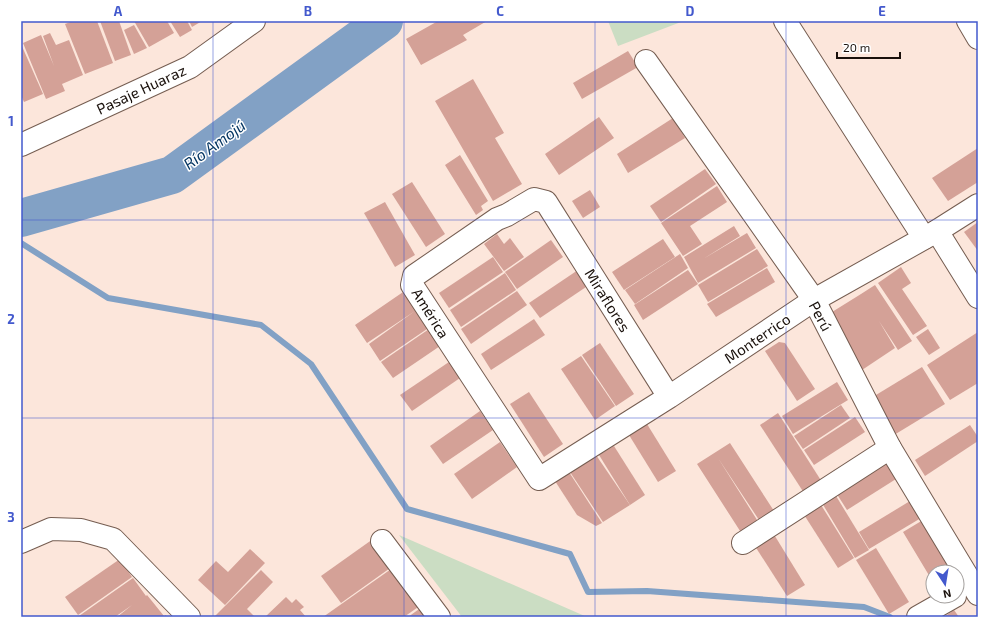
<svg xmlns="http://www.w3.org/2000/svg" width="999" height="638" font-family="'Exo 2',sans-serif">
<rect width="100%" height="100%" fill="#fce6db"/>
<g fill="#cbddc3">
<path d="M608,21h73v1l-63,24z"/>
<path d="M399,535l188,82h-125z"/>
</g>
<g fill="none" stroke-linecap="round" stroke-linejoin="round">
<path stroke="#82a1c5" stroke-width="6" d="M21,243l87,55 153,27 50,39 96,145 163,45 18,38 59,-1 217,16 26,10"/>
<path stroke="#82a1c5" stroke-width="38" d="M21,218l151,-43 212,-154"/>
</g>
<g fill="#d4a197">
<path d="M73,21h24l16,42 -28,11 -20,-50z"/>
<path d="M100,21h19l12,34 -16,6z"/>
<path d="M134,21h33l7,12 -25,14z"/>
<path d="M170,21h17l5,9 -12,7z"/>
<path d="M189,21h13l-10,6z"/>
<path d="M438,21h49l-24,14 4,5 -46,25 -15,-26z"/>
<path d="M134,25l13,23 -13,6 -10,-24z"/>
<path d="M50,33l6,12 13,-5 14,35 -21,9 3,7 -19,8 -23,-56 18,-8 13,31 -11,-30z"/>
<path d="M21,44l22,50 -19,8 -3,-7z"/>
<path d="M628,51l10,16 -56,32 -9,-16z"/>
<path d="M473,79l31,54 -9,5 27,46 -29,17 -58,-100z"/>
<path d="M599,117l15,21 -55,37 -14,-21z"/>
<path d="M673,118l12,20 -57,35 -11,-19z"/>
<path d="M978,148v34l-30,19 -16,-23z"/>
<path d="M460,155l28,46 -7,5 2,4 -7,5 -31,-50z"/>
<path d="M705,169l11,15 -55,38 -11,-16z"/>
<path d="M412,182l33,52 -19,13 -34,-53z"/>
<path d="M717,186l10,16 -37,24 12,18 -19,12 -22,-33z"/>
<path d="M590,190l10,17 -17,11 -11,-17z"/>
<path d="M385,202l30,53 -20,12 -31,-54z"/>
<path d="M978,222v29l-14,-19z"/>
<path d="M734,226l6,10 -37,23 44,-26 9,15 -58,35 -14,-26z"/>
<path d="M497,234l7,10 6,-6 14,19 -20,14 -20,-27z"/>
<path d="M663,239l12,18 -51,33 -12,-18z"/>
<path d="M551,240l12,17 -46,32 -12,-17z"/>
<path d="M757,249l11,17 -60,36 -10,-17z"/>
<path d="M680,254l8,14 -53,36 -10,-14z"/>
<path d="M493,257l10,15 -54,36 -10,-15z"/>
<path d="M901,267l10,16 -9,6 25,37 -14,9 -35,-52z"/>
<path d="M767,268l8,14 -59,35 -9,-13z"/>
<path d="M578,270l11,15 -49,33 -11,-15z"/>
<path d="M688,270l10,14 -55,36 -9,-15z"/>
<path d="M505,273l11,17 -55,37 -11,-17z"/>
<path d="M875,285l37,56 -14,9 -19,-29 16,27 -36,24 -35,-55 37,-23z"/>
<path d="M406,290l24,37 -50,34 -11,-17 46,-33 -48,32 -12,-18z"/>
<path d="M517,291l10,14 -56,39 -10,-15z"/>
<path d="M534,319l11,16 -54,35 -10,-16z"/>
<path d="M432,327l11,17 -50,34 -12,-16z"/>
<path d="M928,329l12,19 -11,7 -13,-18z"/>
<path d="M978,332v51l-28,17 -23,-35z"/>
<path d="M779,342l6,1 30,46 -18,12 -32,-50z"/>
<path d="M600,343l34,51 -18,12 -34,-51z"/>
<path d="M581,356l34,50 -20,14 -34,-51z"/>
<path d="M449,362l11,16 -48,33 -12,-16z"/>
<path d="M922,367l23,37 -51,31 -23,-37z"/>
<path d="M837,382l11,18 -55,34 -11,-18z"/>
<path d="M529,392l34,52 -19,13 -34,-53z"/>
<path d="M841,405l9,13 -47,31 -9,-13z"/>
<path d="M480,411l13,19 -50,34 -13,-18z"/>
<path d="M778,413l44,69 -18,11 -44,-68z"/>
<path d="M855,417l10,15 -51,33 -10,-15z"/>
<path d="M647,424l29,47 -18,11 -29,-47z"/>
<path d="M970,425l8,12v4l-53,35 -10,-16z"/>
<path d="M500,442l17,25 -45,32 -18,-25z"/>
<path d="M730,443l44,68 -15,9 -41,-62 41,65 -17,11 -45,-70z"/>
<path d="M614,446l31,49 -15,10 -31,-50z"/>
<path d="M596,455l34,50 -27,17 -33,-50z"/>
<path d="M882,457l14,22 -49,31 -14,-22z"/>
<path d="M569,472l33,51 -6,3 -19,-11 -22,-34z"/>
<path d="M833,491l36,59 -14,8 -36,-60z"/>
<path d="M818,500l36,58 -16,10 -37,-58z"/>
<path d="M910,501l11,17 -52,31 -10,-17z"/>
<path d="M923,520l29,52h-19v10l-30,-50z"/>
<path d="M770,528l35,57 -18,11 -36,-56z"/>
<path d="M373,539l20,27 -52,37 -20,-27z"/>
<path d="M876,548l33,54 -20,12 -33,-54z"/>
<path d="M250,549l15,14 -40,42 -27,-25 18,-19 12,11z"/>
<path d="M120,559l12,18 -54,38 -13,-18z"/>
<path d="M394,567l27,38 -17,12h-81z"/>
<path d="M261,570l12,12 -26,27 8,8h-41z"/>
<path d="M133,578l13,18 1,-1 17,21 2,-1 1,2h-50l15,-12 -17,12h-35l-1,-1z"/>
<path d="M286,597l6,6 4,-4 8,8 -4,3 6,7h-41z"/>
<path d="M422,607l7,10h-21z"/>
<path d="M954,610l5,7h-15z"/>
</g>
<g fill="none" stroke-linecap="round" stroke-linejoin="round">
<defs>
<g id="street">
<path d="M785,21l139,217"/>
<path d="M968,21l10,17"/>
<path d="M646,61l168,239 76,148 88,146"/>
<path d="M21,145l169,-78 64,-46"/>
<path d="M937,231l41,66"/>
<path d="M669,397l-123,-195 -12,-3 -27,16 -10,4 -83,57 -2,9 127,194 130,-82 145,-97 123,-69 41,-26"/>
<path d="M382,541l57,76"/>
<path d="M21,542l30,-13 30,1 32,9 76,78"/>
<path d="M743,543l147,-95"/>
<path d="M918,617l37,-21"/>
</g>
</defs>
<use href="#street" stroke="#755d51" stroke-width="24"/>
<use href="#street" stroke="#fff" stroke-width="22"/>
</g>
<path fill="none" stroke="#4359cd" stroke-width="1" stroke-opacity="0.55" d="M213,21v596M404,21v596M595,21v596M786,21v596M21,220h957M21,418h957"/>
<g text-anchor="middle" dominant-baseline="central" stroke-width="3" stroke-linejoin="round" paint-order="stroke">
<g font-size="15" fill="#19100b" stroke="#fff">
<text transform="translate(141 89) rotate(-25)">Pasaje Huaraz</text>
<text transform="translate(608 300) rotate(58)">Miraflores</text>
<text transform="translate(431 313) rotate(58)">América</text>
<text transform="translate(821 316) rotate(62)">Perú</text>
<text transform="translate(757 338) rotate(-34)">Monterrico</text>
</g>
<g font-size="16" font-style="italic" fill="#053663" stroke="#fff">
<text transform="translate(214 144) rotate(-36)">Río Amojú</text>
</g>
</g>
<rect width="999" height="638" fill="none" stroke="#ffffff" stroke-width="44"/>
<g transform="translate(945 584) rotate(168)"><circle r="19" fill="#ffffff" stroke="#a39f9d"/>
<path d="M0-3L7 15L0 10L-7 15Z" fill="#4359cd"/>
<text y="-6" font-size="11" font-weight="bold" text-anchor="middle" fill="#19100b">N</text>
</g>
<path d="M837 52v6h63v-6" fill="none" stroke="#19100b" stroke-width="2"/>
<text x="843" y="52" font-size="12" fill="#19100b" stroke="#ffffff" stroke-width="3" paint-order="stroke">20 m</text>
<rect x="22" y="22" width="955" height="594" fill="none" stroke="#4359cd" stroke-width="1.5"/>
<g font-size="13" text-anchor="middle" font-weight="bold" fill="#4359cd">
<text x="118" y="16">A</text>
<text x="308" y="16">B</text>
<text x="500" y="16">C</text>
<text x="690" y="16">D</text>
<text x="882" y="16">E</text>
<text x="11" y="126">1</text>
<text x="11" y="324">2</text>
<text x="11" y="522">3</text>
</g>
</svg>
